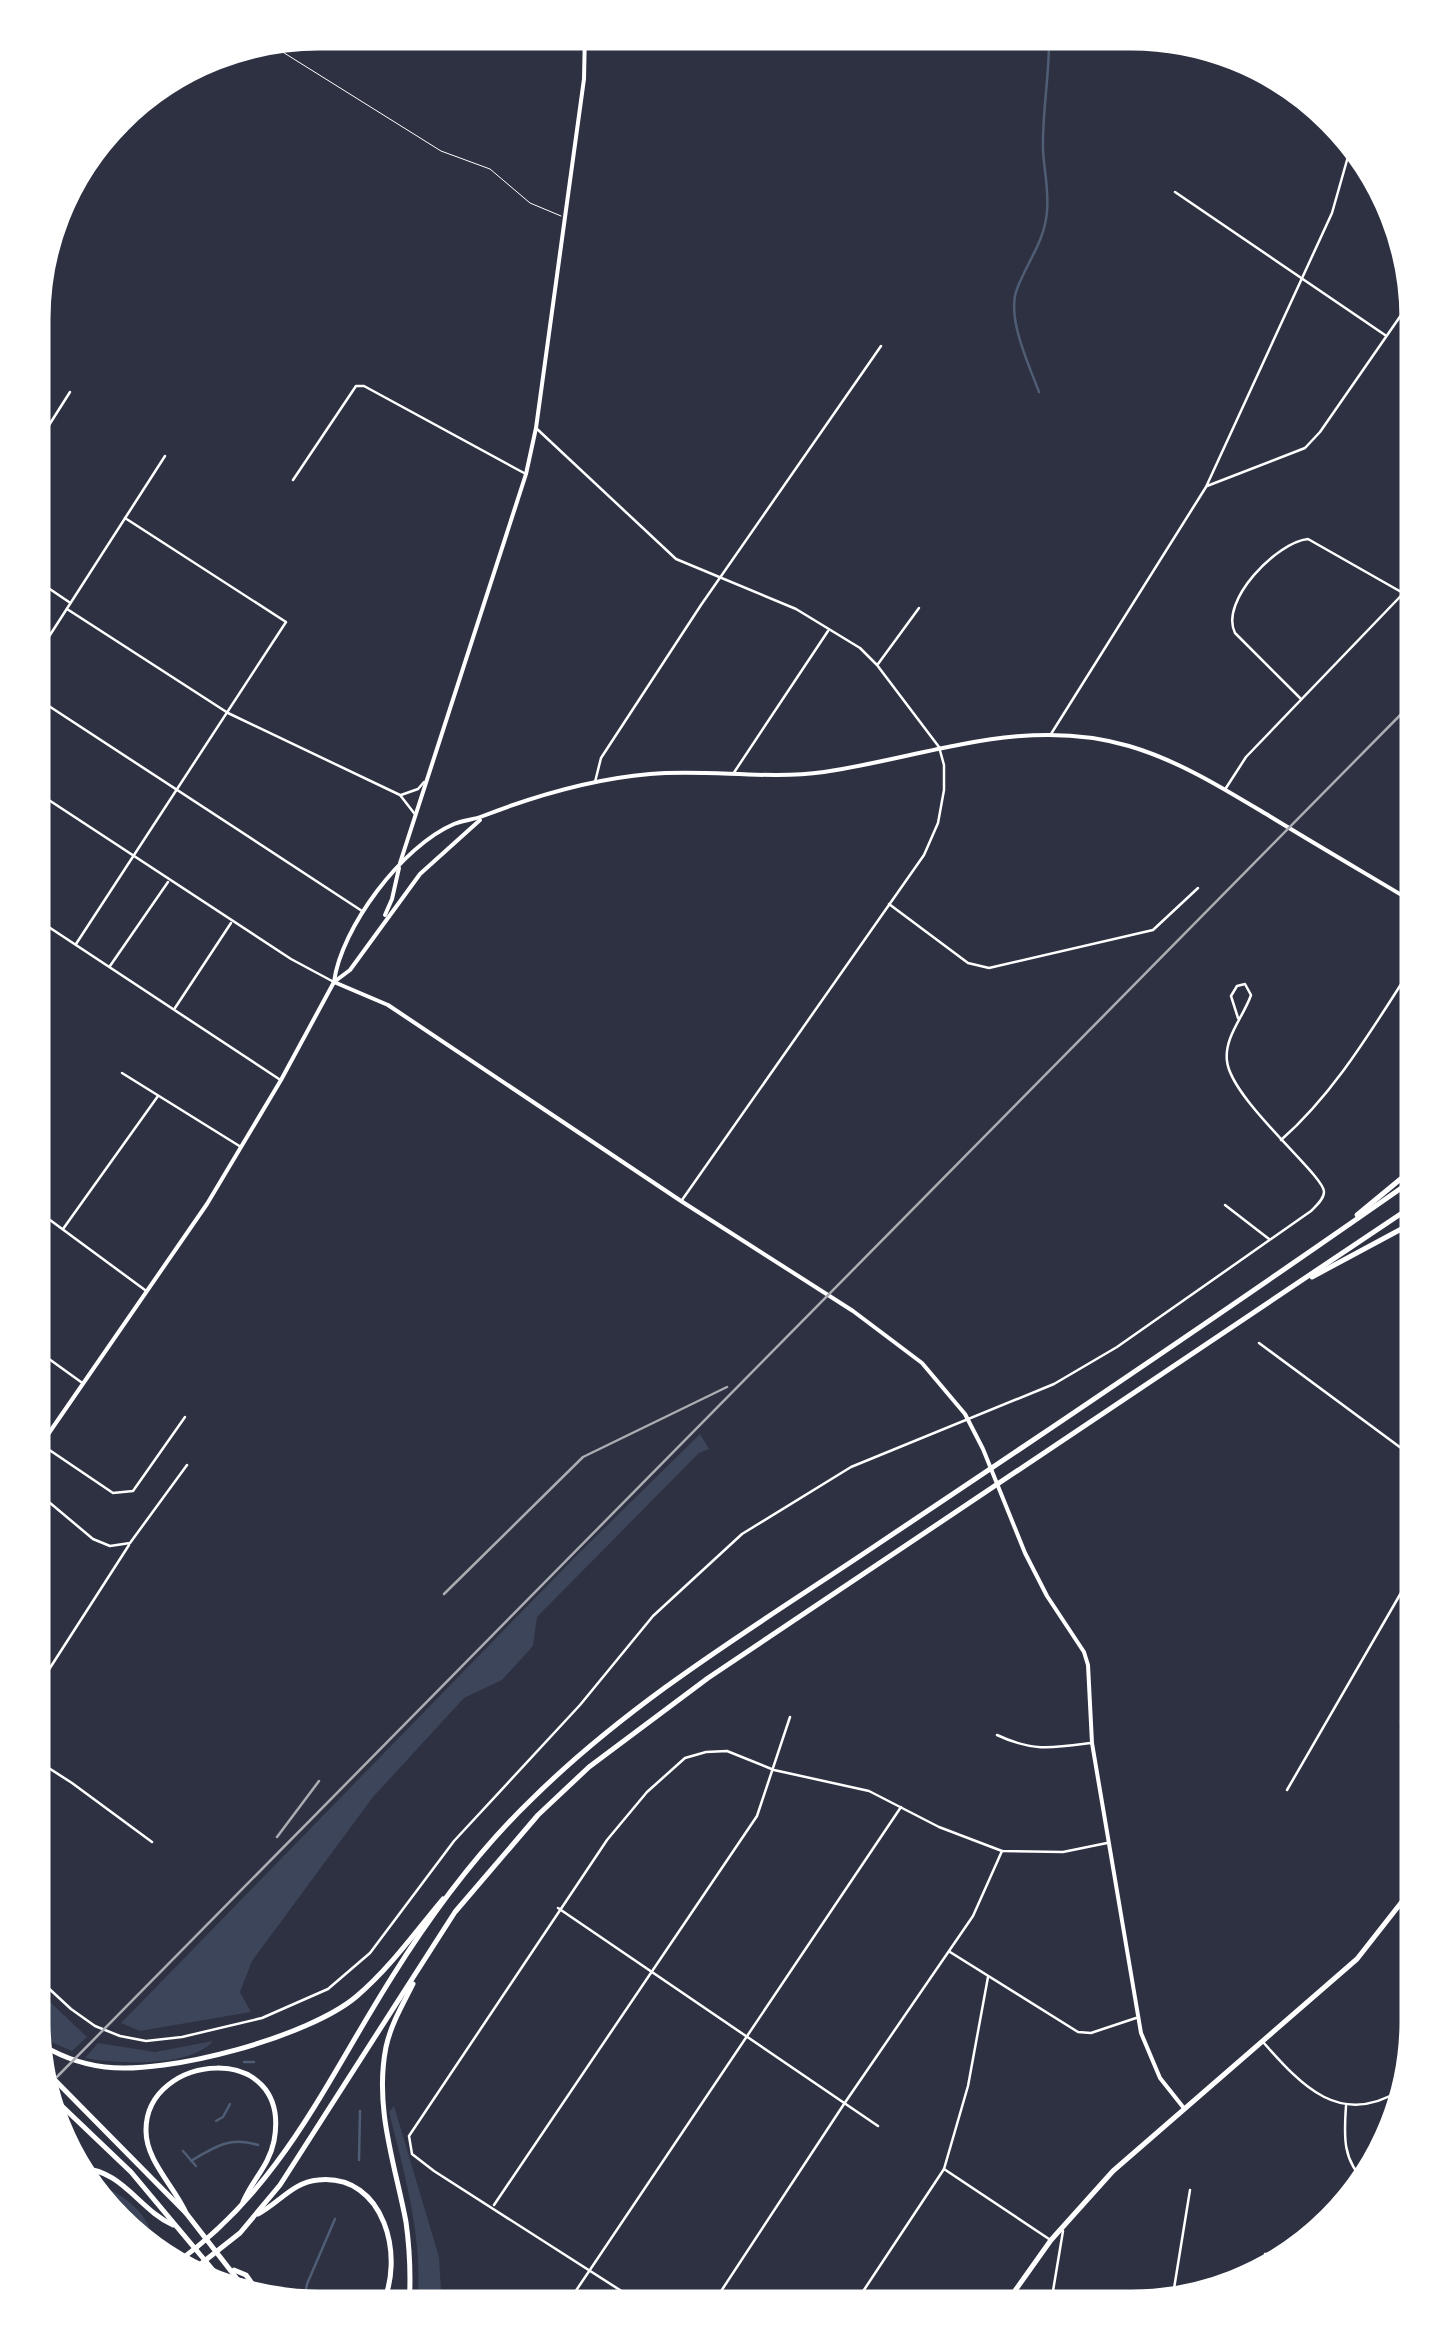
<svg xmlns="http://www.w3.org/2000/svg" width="1450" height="2339" font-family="Raleway,sans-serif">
<rect width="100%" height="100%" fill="#2d3142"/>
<g fill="#3c4559">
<path d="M700,1434l9,15 -10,4 -162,164 -4,29 -31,34 -38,18 -91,99 -121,164 -12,31 11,20 -111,19 -19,-8 455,-467z"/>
<path d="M30,1983l57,54 -15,14 -30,-13 -10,-9z"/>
<path d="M213,2041c-23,27 -96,23 -128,17l13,-15 57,9z"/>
<path d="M394,2106l45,151 3,50h-25c7,-67 -12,-131 -28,-195z"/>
<path d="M92,2182c30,10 60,32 63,66l-6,4 -7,-3z"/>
</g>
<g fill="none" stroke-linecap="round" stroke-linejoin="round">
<g stroke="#4f5d75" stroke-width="2.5">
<path d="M1039,392c-10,-27 -33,-75 -22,-103 10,-27 28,-48 30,-78 2,-21 -3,-41 -4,-61 -1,-39 7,-77 6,-115"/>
<path d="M244,2062h10"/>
<path d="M216,2121l7,-4 7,-13"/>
<path d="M183,2151l13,15"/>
<path d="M359,2160l1,-49"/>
<path d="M191,2161c23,-14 39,-25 67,-16"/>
<path d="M314,2302l-8,-12 1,-6 28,-65"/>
</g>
<path stroke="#fff" stroke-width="1" d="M265,41l176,110 49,18 40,34 31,13"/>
<g stroke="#fff" stroke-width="2.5">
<path d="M1175,192l210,143"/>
<path d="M536,428l140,131 120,50 64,39 17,17 62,82 5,18v25l-6,33 -14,32 -242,345"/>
<path d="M32,452l38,-60"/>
<path d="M293,480l63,-94h8l160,87"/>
<path d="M1207,486l98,-38 15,-16 95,-137"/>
<path d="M32,577l37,25"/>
<path d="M67,609l161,104 172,82 14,18"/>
<path d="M32,663l133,-207"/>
<path d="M878,664l41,-56"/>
<path d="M32,695l330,216"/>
<path d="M1300,698l-65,-65c-16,-32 42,-91 73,-94l95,54"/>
<path d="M1051,734l155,-247 126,-274 19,-67"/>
<path d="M733,774l95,-143"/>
<path d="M595,782l6,-24 100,-153 180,-259"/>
<path d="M1226,788l20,-31 174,-181"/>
<path d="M32,789l259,170 41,22"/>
<path d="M401,795l17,-6 6,-7"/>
<path d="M889,904l79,59 21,5 164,-38 45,-42"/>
<path d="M32,916l247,163"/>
<path d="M76,944l210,-322 -161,-104"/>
<path d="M110,966l58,-84"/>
<path d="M175,1008l56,-85"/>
<path d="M122,1073l119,74"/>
<path d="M1281,1140c58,-51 96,-120 139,-185"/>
<path d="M1225,1205l44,34"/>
<path d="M31,1206l114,84"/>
<path d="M63,1229l95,-133"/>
<path d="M1406,1242l14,11"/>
<path d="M1259,1343l161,119"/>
<path d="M31,1346l50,36"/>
<path d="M42,1445l71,48 20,-2 52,-74"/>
<path d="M31,1487l62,52 17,7 20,-3 57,-78"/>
<path d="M30,1699l99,-154"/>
<path d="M1401,1722l18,12"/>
<path d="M997,1735c36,17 56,13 94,8"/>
<path d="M30,1756l42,27 80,59"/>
<path d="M1287,1790l133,-230"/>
<path d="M558,1908l320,218"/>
<path d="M950,1952l128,80 13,1 45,-15"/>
<path d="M30,1971l41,38 24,17 25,10 26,5 36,-4 80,-19 66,-29 42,-36 84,-112 126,-136 73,-89 89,-82 109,-67 203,-83 63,-37 194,-136c5,-5 13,-12 13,-19 1,-16 -93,-92 -97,-131 -3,-24 17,-45 24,-66l-6,-11 -8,2 -6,10 7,22"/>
<path d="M1263,2042c39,44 77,86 138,48"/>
<path d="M1346,2106c-2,29 -4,55 20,76"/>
<path d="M944,2169l105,70"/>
<path d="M494,2205l263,-389 33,-99"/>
<path d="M1265,2254h20"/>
<path d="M1172,2301l18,-111"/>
<path d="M565,2307l336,-500"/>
<path d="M648,2308l-214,-137 -22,-17 -3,-18 198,-296 40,-48 38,-34 21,-6 21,-1 47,19 95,21 70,36 63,24 61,1 44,-9"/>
<path d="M710,2308l134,-204 129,-188 29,-65"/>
<path d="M852,2308l92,-139 24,-83 20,-109"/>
<path d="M1050,2309l13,-78"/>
</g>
<g stroke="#fff" stroke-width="4">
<path d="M400,863l126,-389 10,-46 48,-349 1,-47"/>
<path d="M334,982l54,23 293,196 172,110 69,52 43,51 18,35 42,104 22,43 37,56 4,13 4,78 49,290 19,45 23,29"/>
</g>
<g stroke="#fff" stroke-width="4">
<path d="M385,915l7,-16 7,-31"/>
<path d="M334,982l16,-12 70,-96 60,-54"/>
<path d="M31,1459l176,-255 74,-124 53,-98c7,-54 68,-136 120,-158 9,-4 19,-4 29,-8 54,-21 109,-37 167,-42 58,-5 116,6 174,-2 102,-15 201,-57 305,-26 51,15 97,44 142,71 49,30 99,59 149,89"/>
</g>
<path stroke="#fff" stroke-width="5" d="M1002,2309l49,-69 62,-69 244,-212 62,-79"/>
<g stroke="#fff" stroke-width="5">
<path d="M1357,1215l63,-52"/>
<path d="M1312,1277l108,-58"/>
<path d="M34,2040c21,14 46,24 71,27 62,8 204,-30 252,-71 33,-28 59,-65 86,-97"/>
<path d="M39,2064l147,149 62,80"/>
<path d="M43,2088l88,84 92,110"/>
<path d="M80,2168c43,2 58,41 93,57"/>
<path d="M186,2213c-11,-26 -40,-52 -40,-82 -1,-79 147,-92 128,10 -5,25 -22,39 -31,61"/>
<path d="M258,2214c21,-11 35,-32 60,-34 67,-7 88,79 63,127"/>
<path d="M176,2263c106,-76 149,-180 216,-286 40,-64 86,-126 140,-178 104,-103 232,-178 352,-259 180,-120 359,-241 536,-365"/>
<path d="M193,2270l47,-37 40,-48 175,-273 83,-97 51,-48 119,-89 712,-477"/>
<path d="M234,2270l12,5 17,24"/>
<path d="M409,2307c2,-29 1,-56 -3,-85 -11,-58 -32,-114 -20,-175 5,-23 17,-43 27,-63"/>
</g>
<g stroke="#abadb3" stroke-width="2.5">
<path d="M444,1594l139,-137 144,-70"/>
<path d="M277,1837l42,-56"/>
<path d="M44,2090l1376,-1395"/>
</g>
</g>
<path d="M0 0H1450V2339H0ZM319 48H1131A271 271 0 0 1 1402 319V2021A271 271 0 0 1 1131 2292H319A271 271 0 0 1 48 2021V319A271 271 0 0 1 319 48Z" fill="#fff" fill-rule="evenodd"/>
<path fill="none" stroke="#fff" stroke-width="5" d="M319 48H1131A271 271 0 0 1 1402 319V2021A271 271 0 0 1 1131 2292H319A271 271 0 0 1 48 2021V319A271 271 0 0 1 319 48Z"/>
</svg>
